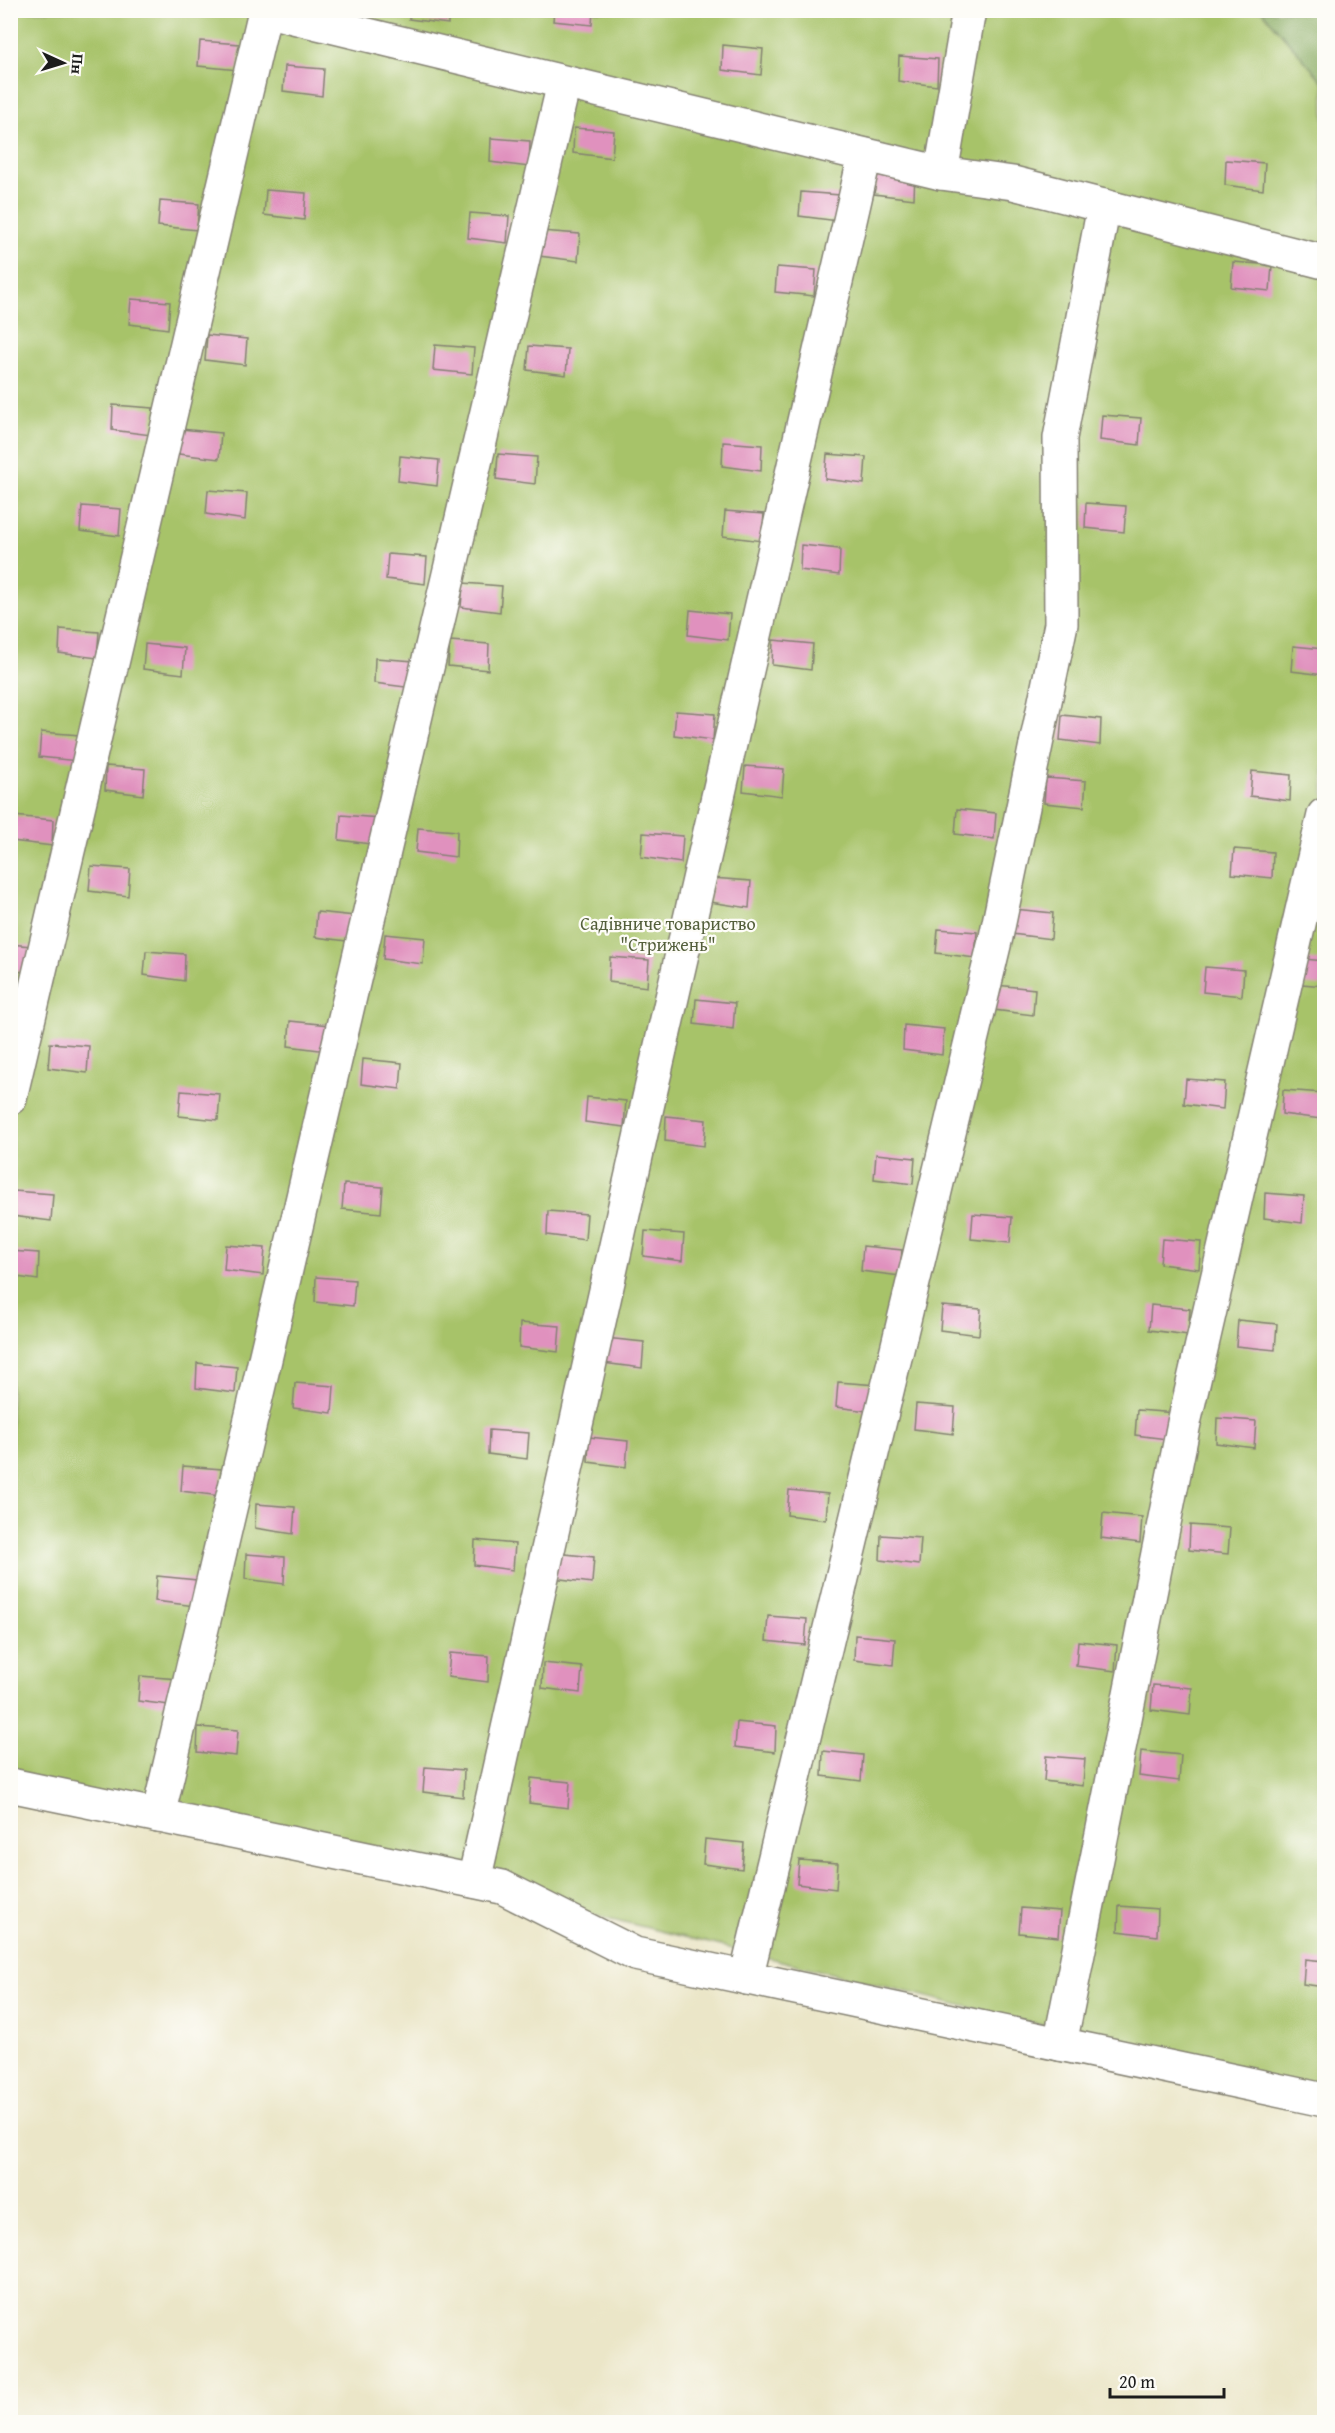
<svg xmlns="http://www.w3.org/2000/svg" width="1335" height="2433" font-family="'Gentium Book Plus',serif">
<rect width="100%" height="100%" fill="#fdfcf7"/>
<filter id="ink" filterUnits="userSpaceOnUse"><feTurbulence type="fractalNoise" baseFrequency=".0167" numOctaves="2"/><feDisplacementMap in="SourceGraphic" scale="12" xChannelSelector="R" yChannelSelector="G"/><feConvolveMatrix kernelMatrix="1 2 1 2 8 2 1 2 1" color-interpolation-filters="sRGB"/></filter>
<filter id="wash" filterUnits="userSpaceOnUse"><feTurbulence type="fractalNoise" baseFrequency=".008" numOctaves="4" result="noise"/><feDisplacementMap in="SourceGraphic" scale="24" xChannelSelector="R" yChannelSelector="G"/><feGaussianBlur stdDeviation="1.35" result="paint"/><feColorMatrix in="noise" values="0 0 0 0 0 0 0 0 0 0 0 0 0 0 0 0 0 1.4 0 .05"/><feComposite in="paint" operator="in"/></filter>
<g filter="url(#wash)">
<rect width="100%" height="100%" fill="#ebe6c8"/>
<path fill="#a7c369" stroke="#627042" stroke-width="1.5" d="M11,11h1251l62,72v2012l-947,-234 -366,-77z"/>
<path fill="#85a95d" stroke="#50623c" stroke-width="1.5" d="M1262,11h62v72z"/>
<g id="blocks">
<g fill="#e091be">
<path d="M409,10h39v14l-39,-5z"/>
<path d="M554,10h39l-1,15 -39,-4z"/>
<path d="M200,41l40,3 -2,26 -40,-4z"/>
<path d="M723,45l40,4 -2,26 -39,-5z"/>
<path d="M899,56l39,3 -1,27 -39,-5z"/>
<path d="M285,66l39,3 -2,27 -39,-5z"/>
<path d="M574,128l40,3 -2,27 -39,-5z"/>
<path d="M491,138l39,3 -1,26 -39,-5z"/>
<path d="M1226,160l39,3 -2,27 -38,-5z"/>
<path d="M876,169l39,3 -1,27 -40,-5z"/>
<path d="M266,190l40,3 -2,27 -40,-5z"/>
<path d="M801,192l39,3 -2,26 -39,-5z"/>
<path d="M160,201l39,3 -2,26 -39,-4z"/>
<path d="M470,213l39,3 -2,27 -39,-5z"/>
<path d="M541,231l39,3 -2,27 -39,-5z"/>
<path d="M1233,262l39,3 -2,26 -39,-4z"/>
<path d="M777,267l39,3 -2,26 -39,-4z"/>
<path d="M131,299l39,3 -2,27 -39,-5z"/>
<path d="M207,335l40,4 -2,26 -40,-5z"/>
<path d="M435,345l39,3 -2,26 -39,-4z"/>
<path d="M529,346l39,3 -2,26 -39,-5z"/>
<path d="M113,405l40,3 -2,27 -39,-5z"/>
<path d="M1102,415l39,3 -2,27 -39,-5z"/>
<path d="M181,429l40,4 -2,26 -40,-5z"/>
<path d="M723,442l39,3 -1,26 -39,-5z"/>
<path d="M498,454l39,3 -2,27 -39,-5z"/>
<path d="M827,454l39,3 -2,27 -39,-5z"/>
<path d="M400,456l39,4 -2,26 -39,-5z"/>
<path d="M208,490l39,3 -2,27 -39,-6z"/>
<path d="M1086,503l40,3 -2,26 -39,-4z"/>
<path d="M82,506l39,3 -2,27 -39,-5z"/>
<path d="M725,511l39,3 -2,27 -39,-5z"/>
<path d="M1322,527h2v25l-4,-1z"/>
<path d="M801,545l39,4 -1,26 -39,-5z"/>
<path d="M388,554l39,3 -2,27 -39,-5z"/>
<path d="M463,583l39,3 -2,26 -39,-5z"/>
<path d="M690,610l40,4 -2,26 -40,-5z"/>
<path d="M60,629l39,3 -2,26 -38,-5z"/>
<path d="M773,640l40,4 -2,26 -39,-5z"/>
<path d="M450,641l39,3 -1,26 -40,-4z"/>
<path d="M145,644l40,4 -2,26 -40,-5z"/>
<path d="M1293,646l31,3v26l-33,-4z"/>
<path d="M375,658l39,3 -1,27 -39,-5z"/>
<path d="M676,711l39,3 -2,26 -39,-5z"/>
<path d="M1062,715l39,4 -1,26 -40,-5z"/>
<path d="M41,732l39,3 -2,26 -39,-4z"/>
<path d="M106,766l39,3 -2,26 -38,-5z"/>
<path d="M745,766l39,3 -2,27 -39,-5z"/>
<path d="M1252,771l39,4 -1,26 -40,-5z"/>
<path d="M1046,778l40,3 -2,26 -40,-4z"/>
<path d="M957,809l39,4 -2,26 -39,-5z"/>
<path d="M341,815l39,3 -2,27 -39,-5z"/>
<path d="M14,816l39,4 -1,26 -40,-5z"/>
<path d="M418,828l39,3 -1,26 -40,-5z"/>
<path d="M643,833l40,3 -2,27 -40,-6z"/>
<path d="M1234,849l39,3 -1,26 -40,-4z"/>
<path d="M91,866l39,3 -2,27 -39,-5z"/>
<path d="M712,878l39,3 -2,27 -39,-6z"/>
<path d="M1014,909l39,4 -2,26 -39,-5z"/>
<path d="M317,912l38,4 -1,26 -39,-5z"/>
<path d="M938,929l39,3 -2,26 -39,-5z"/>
<path d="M385,934l40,4 -2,26 -40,-5z"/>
<path d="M10,944l21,2 -2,27 -19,-3z"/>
<path d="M146,951l39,3 -1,27 -40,-6z"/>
<path d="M610,957l39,3 -2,27 -38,-5z"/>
<path d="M1304,959l20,2v25l-22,-2z"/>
<path d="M1205,967l39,3 -2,26 -39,-4z"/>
<path d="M996,985l39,4 -2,26 -39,-5z"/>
<path d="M696,999l39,4 -2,26 -39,-5z"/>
<path d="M290,1021l39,4 -2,26 -39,-5z"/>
<path d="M904,1025l40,4 -2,26 -39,-5z"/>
<path d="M50,1043l39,3 -2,27 -39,-5z"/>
<path d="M363,1059l39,4 -2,26 -39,-5z"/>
<path d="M1186,1079l39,3 -2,27 -39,-5z"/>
<path d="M1283,1090l40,3 -2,26 -39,-5z"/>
<path d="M181,1091l39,3 -2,26 -39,-4z"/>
<path d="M587,1097l39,4 -2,26 -39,-5z"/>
<path d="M666,1116l40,4 -2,26 -39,-5z"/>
<path d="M876,1154l39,4 -2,26 -39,-5z"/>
<path d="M344,1184l39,3 -2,26 -39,-4z"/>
<path d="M14,1191l39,3 -2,27 -39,-5z"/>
<path d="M1265,1193l39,3 -2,27 -38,-5z"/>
<path d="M548,1211l39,3 -2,26 -38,-5z"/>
<path d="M973,1214l39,3 -2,26 -39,-4z"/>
<path d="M645,1231l39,3 -2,27 -39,-5z"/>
<path d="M1162,1239l39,3 -2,27 -39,-5z"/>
<path d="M226,1245l39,3 -2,27 -39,-5z"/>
<path d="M863,1246l39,4 -2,26 -39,-5z"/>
<path d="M10,1251l29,2 -1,27 -28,-4z"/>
<path d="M316,1277l39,3 -2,26 -38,-4z"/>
<path d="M1151,1305l39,4 -2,26 -39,-5z"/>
<path d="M942,1306l39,3 -2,26 -39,-5z"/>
<path d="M1238,1320l39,4 -2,26 -39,-4z"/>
<path d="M520,1323l40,3 -2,26 -39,-5z"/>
<path d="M605,1338l39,4 -2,26 -39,-5z"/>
<path d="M197,1363l40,4 -2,26 -39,-5z"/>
<path d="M838,1382l39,3 -2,27 -39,-5z"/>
<path d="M295,1383l39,3 -2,27 -39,-5z"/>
<path d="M916,1404l39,3 -2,27 -39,-5z"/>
<path d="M1137,1410l40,3 -2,27 -40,-5z"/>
<path d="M1217,1418l39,3 -2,27 -38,-5z"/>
<path d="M489,1430l40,3 -2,26 -39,-5z"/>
<path d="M589,1437l39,4 -2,26 -38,-5z"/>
<path d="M183,1466l39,3 -2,27 -39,-5z"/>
<path d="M789,1490l39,4 -2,26 -39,-5z"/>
<path d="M256,1504l39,3 -2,27 -38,-6z"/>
<path d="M1103,1513l39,4 -2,26 -39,-5z"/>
<path d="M1190,1525l40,3 -2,26 -39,-4z"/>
<path d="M881,1535l40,3 -2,27 -39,-5z"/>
<path d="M475,1540l40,4 -2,26 -39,-5z"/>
<path d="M555,1553l39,4 -2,26 -39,-5z"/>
<path d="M246,1554l39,3 -1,27 -39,-5z"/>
<path d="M157,1576l40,4 -2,26 -40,-5z"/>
<path d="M768,1616l39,3 -2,26 -39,-4z"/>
<path d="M855,1635l40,4 -2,26 -39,-5z"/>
<path d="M1078,1641l39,4 -2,26 -39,-5z"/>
<path d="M450,1653l39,3 -1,26 -40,-5z"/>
<path d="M543,1663l39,4 -2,26 -38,-5z"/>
<path d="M140,1676l39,3 -2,27 -39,-5z"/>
<path d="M1153,1685l39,3 -2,27 -39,-5z"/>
<path d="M737,1722l39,4 -1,26 -40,-5z"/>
<path d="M198,1727l40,3 -2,26 -39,-4z"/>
<path d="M823,1751l40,4 -2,26 -39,-5z"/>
<path d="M1141,1751l40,4 -2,26 -40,-5z"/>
<path d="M1046,1756l39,3 -2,27 -39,-5z"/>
<path d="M425,1767l39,3 -1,27 -40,-5z"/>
<path d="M531,1778l39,4 -2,26 -39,-5z"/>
<path d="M705,1839l39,4 -2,26 -39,-5z"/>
<path d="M799,1860l39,3 -2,26 -39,-5z"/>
<path d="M1119,1906l39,3 -1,27 -39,-5z"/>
<path d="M1021,1908l39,3 -2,26 -39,-4z"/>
<path d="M1305,1959l19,2v26l-21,-3z"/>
</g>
</g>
</g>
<g filter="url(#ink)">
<use href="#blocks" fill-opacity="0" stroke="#848172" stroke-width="1.5"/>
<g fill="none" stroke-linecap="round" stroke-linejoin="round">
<defs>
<g id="street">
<path d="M264,10l677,163 72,10 311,79"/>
<path d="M941,173l28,-163"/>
<path d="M10,1098l255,-1087"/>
<path d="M10,1785l492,102 133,67 689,146"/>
<path d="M158,1816l406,-1733"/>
<path d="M474,1881l175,-783 216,-943"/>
<path d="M746,1978l250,-1041 65,-313 -1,-186 44,-232"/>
<path d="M1060,2044l124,-621 140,-608"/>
</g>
</defs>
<use href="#street" stroke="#848172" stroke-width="36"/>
<use href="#street" stroke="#fff" stroke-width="33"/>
</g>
</g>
<g text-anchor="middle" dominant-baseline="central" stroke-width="4.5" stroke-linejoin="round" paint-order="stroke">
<g font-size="18" fill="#545f3b" stroke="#fdfcf7">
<text x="668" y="923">Садівниче товариство<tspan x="668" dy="21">"Стрижень"</tspan></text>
</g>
</g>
<rect width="1335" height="2433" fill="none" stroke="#fdfcf7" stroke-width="36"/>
<g transform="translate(63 63) rotate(94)" stroke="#fdfcf7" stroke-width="4.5" paint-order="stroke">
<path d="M0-4.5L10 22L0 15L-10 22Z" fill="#1c1c1c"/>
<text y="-9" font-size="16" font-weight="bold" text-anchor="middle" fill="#1c1c1c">Пн</text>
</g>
<path d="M1110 2388v9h114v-9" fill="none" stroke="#1c1c1c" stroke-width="3"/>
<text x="1119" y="2388" font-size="18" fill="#1c1c1c" stroke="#fdfcf7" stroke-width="4.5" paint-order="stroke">20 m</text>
</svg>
